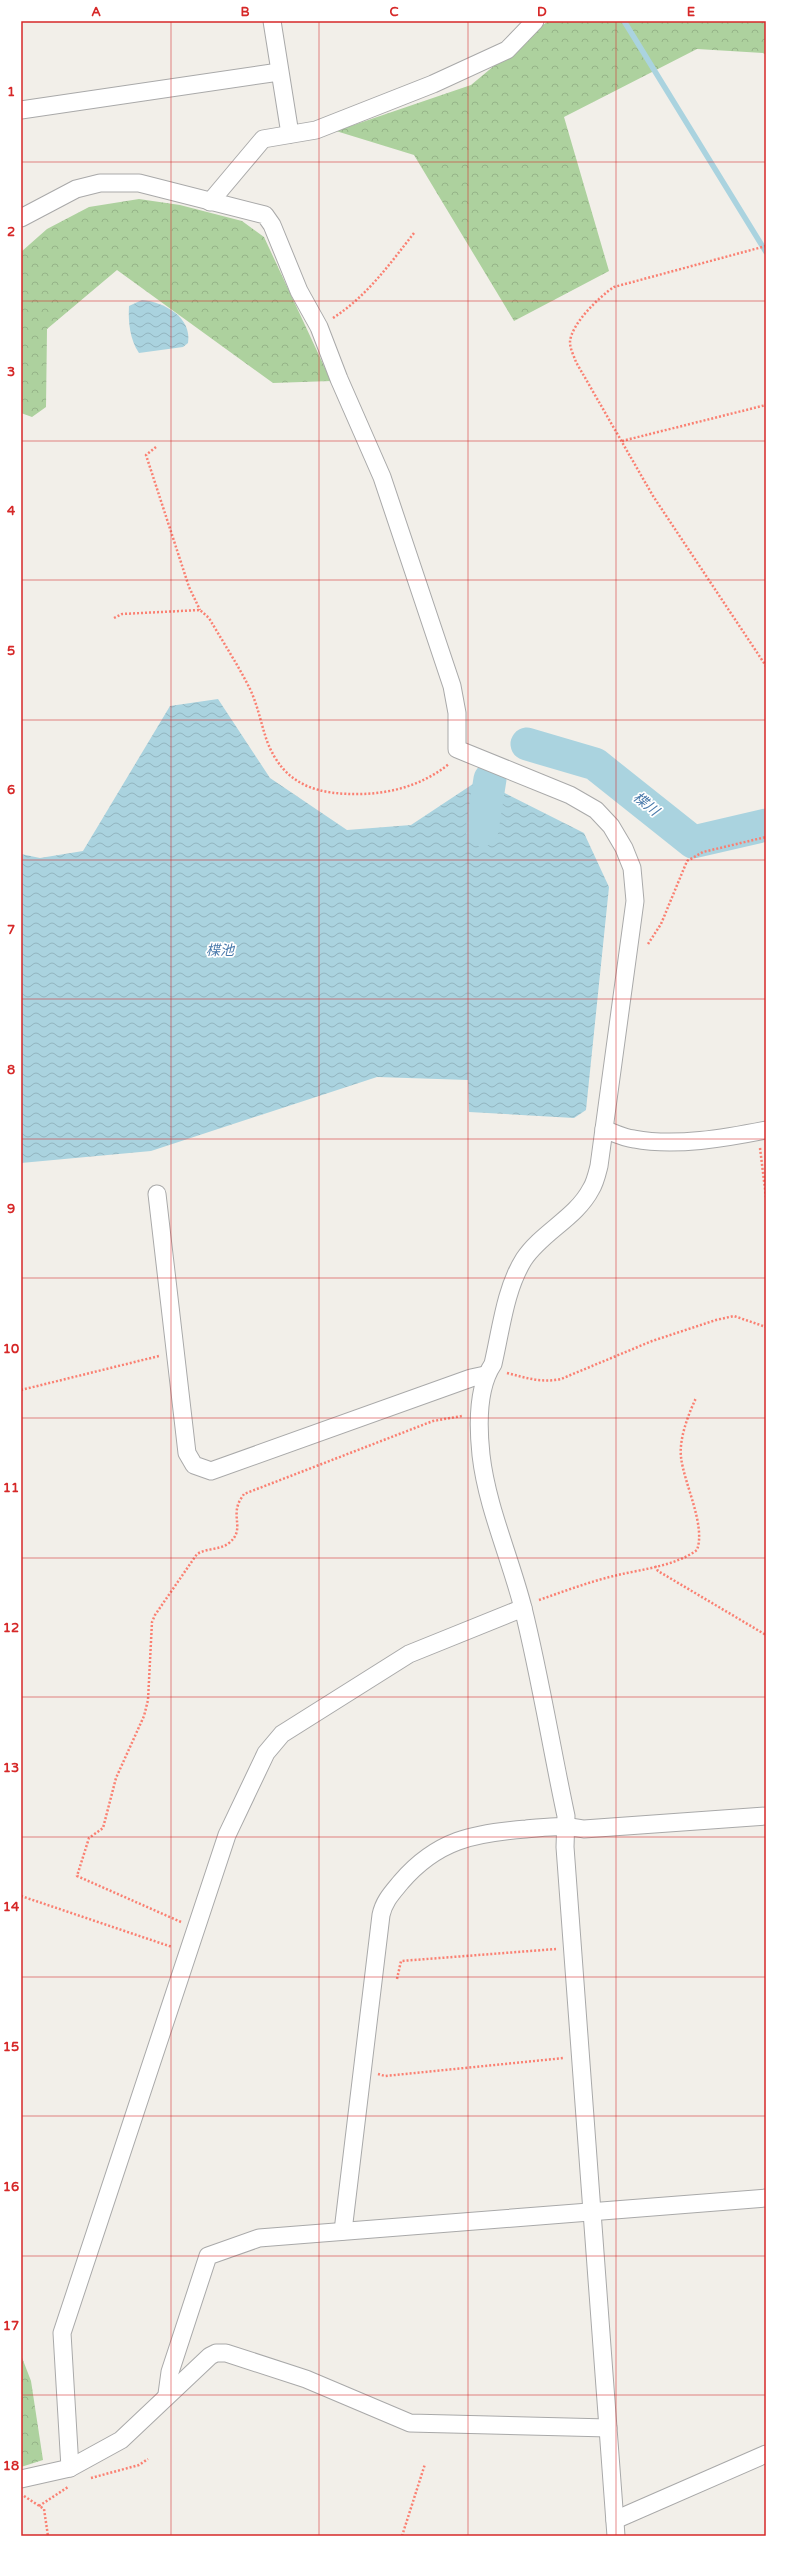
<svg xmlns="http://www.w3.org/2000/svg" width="787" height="2557" font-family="'Varela Round','Noto Sans JP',sans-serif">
<defs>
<pattern id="forest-crowns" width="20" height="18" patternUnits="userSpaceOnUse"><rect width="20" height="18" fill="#add19e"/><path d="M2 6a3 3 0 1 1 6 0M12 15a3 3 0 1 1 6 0" fill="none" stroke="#95b388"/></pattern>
<pattern id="water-waves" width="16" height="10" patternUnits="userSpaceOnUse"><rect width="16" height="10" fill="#aad3df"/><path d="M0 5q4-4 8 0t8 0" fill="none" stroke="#92b5bf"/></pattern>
</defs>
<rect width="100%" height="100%" fill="#f2efe9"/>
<g fill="url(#forest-crowns)">
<path d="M548,21h218v34l-3,-2 -66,-4 -133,68 45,154 -95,50 -100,-166 -78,-24 135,-46z"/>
<path d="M139,199l41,6 62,16 22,16 67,144 -58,2 -156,-113 -70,59 -1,78 -14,10 -11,-4v-161l26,-23 42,-22z"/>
<path d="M21,2355l10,26 12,79 -22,7z"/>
</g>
<g fill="url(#water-waves)">
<path d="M142,300c22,2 50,17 46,43l-5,4 -44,6c-9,-13 -11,-31 -10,-47z"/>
<path d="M218,699l52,79 77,52 64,-5 68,-45 105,53 25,54 -23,223 -12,8 -105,-6 -1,-32 -91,-3 -226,74 -130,12v-309l19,4 43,-7 87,-145z"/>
</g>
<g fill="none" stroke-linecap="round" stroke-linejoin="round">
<path stroke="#aad3df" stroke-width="5.5" d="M624,21l142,231"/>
<g stroke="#aad3df" stroke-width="33">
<path d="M527,744l68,20 98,78 73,-17"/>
<path d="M482,830l8,-51"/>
</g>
<defs>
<g id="minor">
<path d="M272,21l18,113"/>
<path d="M21,110l258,-38"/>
<path d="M210,202l53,-63 53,-9 117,-46 74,-34 28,-29"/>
<path d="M21,218l55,-29 24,-6h39l126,32 7,10 27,66 20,36 20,52 43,98 70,209 5,27v36l113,46 26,15 15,16 13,22 8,20 3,33 -36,265c-2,8 -4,17 -8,23 -15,29 -49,43 -67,70 -19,30 -23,71 -31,105 -16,24 -15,63 -12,91 6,52 29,102 42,153 17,68 28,138 43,208l-1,31 51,689"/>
<path d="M604,1129c10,4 20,9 30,10 41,8 92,-1 132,-9"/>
<path d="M157,1194l30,259 7,12 17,6 260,-93 14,-3"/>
<path d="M343,2231l38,-316c3,-14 11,-22 20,-33 36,-42 73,-49 125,-53 20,-2 38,-4 58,0l182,-13"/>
<path d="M167,2394l3,-22 38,-116 51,-18 507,-40"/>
<path d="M70,2468l-8,-135 165,-498 39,-82 16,-19 127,-80 114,-46"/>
<path d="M21,2479l49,-11 51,-28 89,-84 6,-3h10l80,26 104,44 198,5"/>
<path d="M615,2520l151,-66"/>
</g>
</defs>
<use href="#minor" stroke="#a9a9a9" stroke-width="19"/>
<g stroke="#fa8072" stroke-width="2.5" stroke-dasharray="2 2" stroke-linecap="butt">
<path d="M766,246l-152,41c-14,9 -43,37 -44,55 0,7 4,14 6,20l77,134 113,170"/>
<path d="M333,318c34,-22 56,-53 81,-85"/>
<path d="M622,441l144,-36"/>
<path d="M156,447l-10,8 43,132 11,23"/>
<path d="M114,618l8,-4 78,-4 9,8c14,24 29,47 41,71 8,17 11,35 17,52 17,45 51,54 95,53 32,-1 62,-10 87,-30"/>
<path d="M648,944l13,-20 26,-63 16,-9 63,-15"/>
<path d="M760,1148l6,49"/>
<path d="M507,1373c19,5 35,10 54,6l91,-38 64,-21 18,-4 32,11"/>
<path d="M21,1390l138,-34"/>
<path d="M655,1566l3,5 108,64"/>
<path d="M539,1600c26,-9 52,-19 79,-25 25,-6 57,-9 79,-25 9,-25 -13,-66 -16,-93 -2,-18 7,-42 15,-59"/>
<path d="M21,1896l151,51"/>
<path d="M181,1922l-104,-46 12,-38 14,-10 13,-50 28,-62 4,-16 4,-78 3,-7 42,-61c10,-6 23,-4 32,-11 15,-12 4,-24 9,-38 1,-4 4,-8 6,-11l189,-73 29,-5"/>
<path d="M397,1979l4,-18 155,-12"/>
<path d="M378,2074l7,2 179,-18"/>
<path d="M91,2478l48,-13 9,-6"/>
<path d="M24,2496l20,13 4,27"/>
<path d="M39,2506l29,-19"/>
<path d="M402,2536l23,-72"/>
</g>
<use href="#minor" stroke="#fff" stroke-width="17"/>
</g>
<path fill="none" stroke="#d62828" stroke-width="1" stroke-opacity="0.55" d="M171,21v2515M319,21v2515M468,21v2515M616,21v2515M21,162h745M21,301h745M21,441h745M21,580h745M21,720h745M21,860h745M21,999h745M21,1139h745M21,1278h745M21,1418h745M21,1558h745M21,1697h745M21,1837h745M21,1977h745M21,2116h745M21,2256h745M21,2395h745"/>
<g text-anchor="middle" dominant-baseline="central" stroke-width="3.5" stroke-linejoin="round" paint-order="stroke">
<g font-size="14" font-style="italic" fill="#4a7aab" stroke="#fff">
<text transform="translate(646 804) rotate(39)">楪川</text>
<text x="220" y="950">楪池</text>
</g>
</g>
<rect width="787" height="2557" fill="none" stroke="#ffffff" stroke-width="44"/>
<rect x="22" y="22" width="743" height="2513" fill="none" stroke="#d62828" stroke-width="1.5"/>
<g font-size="13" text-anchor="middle" font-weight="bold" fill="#d62828">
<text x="96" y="16">A</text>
<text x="245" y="16">B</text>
<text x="394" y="16">C</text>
<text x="542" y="16">D</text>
<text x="691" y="16">E</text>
<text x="11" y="96">1</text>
<text x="11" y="236">2</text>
<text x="11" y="376">3</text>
<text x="11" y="515">4</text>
<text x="11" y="655">5</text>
<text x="11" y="794">6</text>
<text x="11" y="934">7</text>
<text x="11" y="1074">8</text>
<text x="11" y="1213">9</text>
<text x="11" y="1353">10</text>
<text x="11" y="1492">11</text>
<text x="11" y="1632">12</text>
<text x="11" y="1772">13</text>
<text x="11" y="1911">14</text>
<text x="11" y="2051">15</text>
<text x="11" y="2191">16</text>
<text x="11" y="2330">17</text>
<text x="11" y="2470">18</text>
</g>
</svg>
